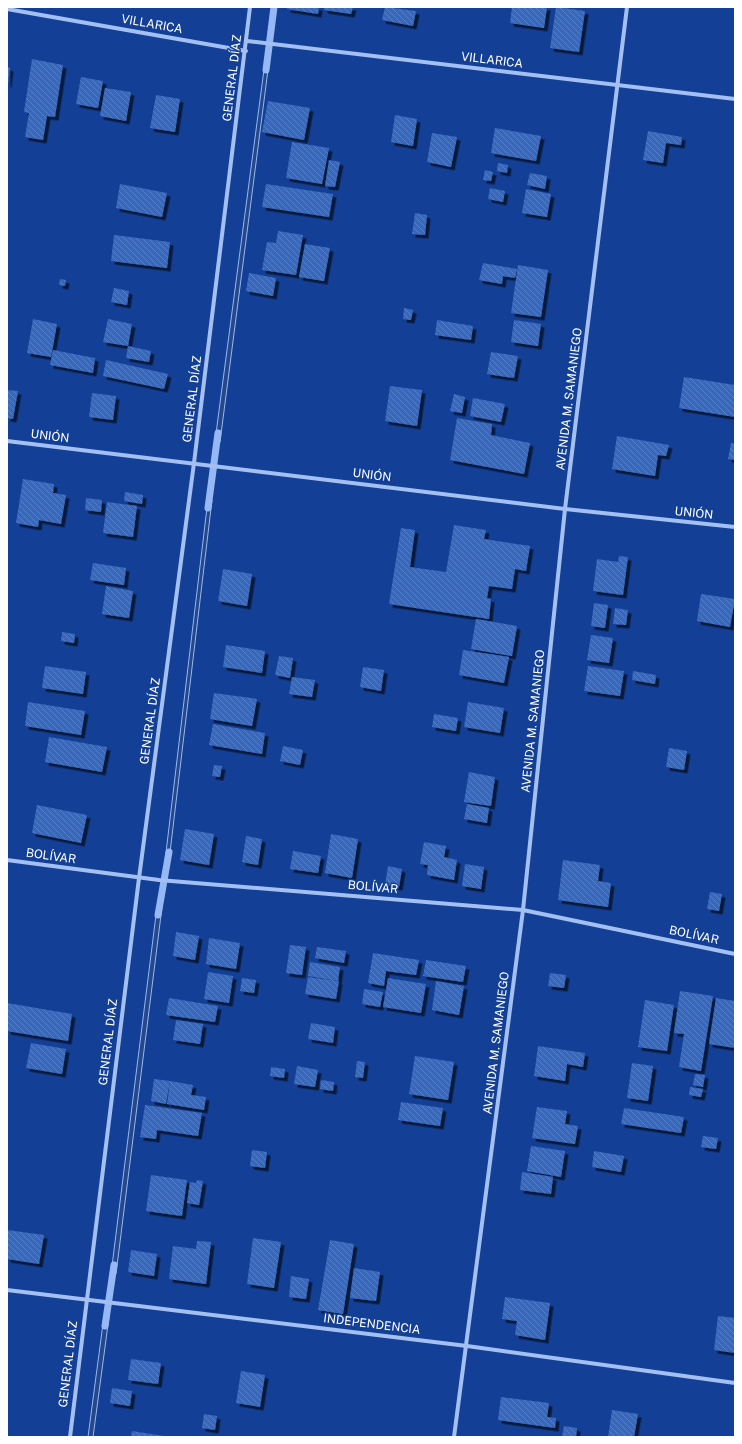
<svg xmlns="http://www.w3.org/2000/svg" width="742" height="1444" font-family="'Public Sans',sans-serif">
<defs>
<pattern id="building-back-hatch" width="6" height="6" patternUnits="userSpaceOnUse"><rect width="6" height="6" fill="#3767bc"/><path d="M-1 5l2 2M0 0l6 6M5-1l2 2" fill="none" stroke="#557ec6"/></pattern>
<filter id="shadow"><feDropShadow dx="3.5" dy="3.5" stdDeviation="0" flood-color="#0009"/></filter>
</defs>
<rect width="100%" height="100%" fill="#134096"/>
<g fill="#264788" stroke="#96b9f5">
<path d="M265,62h4l-49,380 -5,-1z"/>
<path d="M208,499l4,1 -43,361h-4z"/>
<path d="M157,907h5l-46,367h-5z"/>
<path d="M104,1316l5,1 -16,120h-5z"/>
</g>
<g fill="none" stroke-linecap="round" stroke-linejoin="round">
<g stroke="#96b9f5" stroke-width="7">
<path d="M266,70l8,-63"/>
<path d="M208,508l10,-75"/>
<path d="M158,915l11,-63"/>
<path d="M105,1326l9,-61"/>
</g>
</g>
<g fill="url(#building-back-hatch)" filter="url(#shadow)">
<path d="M287,7h32l-1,7 -31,-5z"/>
<path d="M324,7h29l-2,7 -27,-4z"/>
<path d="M385,7l31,4 -3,15 -31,-6z"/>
<path d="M512,7h35l-3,21 -34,-5z"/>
<path d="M556,7l29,4 -6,41 -29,-4z"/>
<path d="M32,59l31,6 -8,52 -8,-1 -4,24 -18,-3 4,-24 -5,-1z"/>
<path d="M7,67l3,1 -2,16h-1z"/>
<path d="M81,77l22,4 -5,27 -22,-4z"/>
<path d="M105,88l26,4 -5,29 -26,-5z"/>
<path d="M156,95l24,4 -5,33 -25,-4z"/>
<path d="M268,101l42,7 -6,32 -42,-8z"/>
<path d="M395,115l22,4 -4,27 -22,-4z"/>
<path d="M495,128l46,8 -5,25 -45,-8z"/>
<path d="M648,131l34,6 -1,8 -15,-2 -3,20 -20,-3z"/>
<path d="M432,133l25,4 -6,30 -24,-5z"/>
<path d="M292,142l37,6 -7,36 -36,-6z"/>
<path d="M329,160l11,2 -5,25 -10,-1z"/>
<path d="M498,163l10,2 -1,8 -10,-2z"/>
<path d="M485,170l8,2 -2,9 -8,-1z"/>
<path d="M530,173l17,3 -2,13 -18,-4z"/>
<path d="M120,184l47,9 -5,24 -46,-9z"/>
<path d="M266,184l67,10 -4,23 -67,-10z"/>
<path d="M490,188l15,3 -2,11 -15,-3z"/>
<path d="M526,189l25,5 -4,23 -25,-4z"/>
<path d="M415,213l12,2 -2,20 -13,-1z"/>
<path d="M278,231l25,4 -7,40 -34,-5 5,-28 9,1z"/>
<path d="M114,235l56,7 -3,26 -56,-7z"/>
<path d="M305,244l25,4 -6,33 -25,-4z"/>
<path d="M483,263l34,6 -2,9 -12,-2 -1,8 -23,-4z"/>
<path d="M518,265l30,5 -7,47 -30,-4z"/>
<path d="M249,273l27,5 -3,18 -27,-5z"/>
<path d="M60,279l6,1 -1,6 -6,-1z"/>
<path d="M114,288l15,3 -2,14 -16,-3z"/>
<path d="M404,308l9,2 -2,10 -8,-1z"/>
<path d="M33,319l24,5 -6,33 -24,-4z"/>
<path d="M108,319l24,5 -4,22 -25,-4z"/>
<path d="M437,320l36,6 -2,14 -36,-5z"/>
<path d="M514,320l27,4 -3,22 -27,-4z"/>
<path d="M128,346l23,5 -2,11 -23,-4z"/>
<path d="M53,350l42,8 -2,15 -43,-8z"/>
<path d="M491,352l27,4 -4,22 -27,-4z"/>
<path d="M106,360l62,14 -4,15 -61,-13z"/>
<path d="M684,377l51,8v32l-56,-9z"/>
<path d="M390,386l32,4 -5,36 -32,-5z"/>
<path d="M7,390l11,1 -5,28 -6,-1z"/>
<path d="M92,393l24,3 -3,24 -24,-3z"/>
<path d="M454,394l11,3 -3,16 -12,-2z"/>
<path d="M473,398l32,6 -4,18 -31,-6z"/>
<path d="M457,418l35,6 -1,11 39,8 -6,31 -74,-14z"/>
<path d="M617,436l52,9 -3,11 -8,-1 -3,21 -43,-7z"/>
<path d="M731,443l4,1v16l-7,-1z"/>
<path d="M23,479l31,5 -1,9 13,2 -5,29 -22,-4 -1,7 -22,-4z"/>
<path d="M125,492l18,3 -1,9 -18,-3z"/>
<path d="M86,498l16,2 -1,12 -16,-2z"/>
<path d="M107,502l30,4 -4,31 -30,-4z"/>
<path d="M454,525l32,5 -2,9 46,7 -4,25 -11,-2 -3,20 -23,-3 -2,12 4,1 -2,20 -100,-15 12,-76 14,2 -5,37 36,5z"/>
<path d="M619,556l9,1 -5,38 -30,-4 4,-32 21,3z"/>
<path d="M93,563l33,5 -2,17 -34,-5z"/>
<path d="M223,569l29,5 -5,32 -29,-5z"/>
<path d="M106,586l27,5 -4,27 -27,-4z"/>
<path d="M701,594l34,5 -5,28 -33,-6z"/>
<path d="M594,603l14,2 -3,23 -14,-2z"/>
<path d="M615,608l13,2 -2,15 -13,-1z"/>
<path d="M476,619l41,7 -5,30 -41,-7z"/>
<path d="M62,632l13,2 -1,9 -13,-2z"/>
<path d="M591,635l22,3 -4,25 -22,-3z"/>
<path d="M226,645l39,6 -3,22 -39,-6z"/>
<path d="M463,650l46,7 -5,26 -45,-8z"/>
<path d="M279,656l14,2 -3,20 -15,-3z"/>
<path d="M45,666l41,6 -3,22 -41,-6z"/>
<path d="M588,666l36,5 -4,25 -36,-5z"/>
<path d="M363,667l21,3 -3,21 -21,-4z"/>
<path d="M633,671l23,4 -1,9 -23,-4z"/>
<path d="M292,677l23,3 -3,17 -23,-3z"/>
<path d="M214,693l43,6 -5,27 -42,-7z"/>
<path d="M28,702l57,9 -4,24 -56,-9z"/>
<path d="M468,702l36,6 -4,25 -36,-6z"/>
<path d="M434,714l24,4 -2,13 -24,-4z"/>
<path d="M213,724l52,9 -3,21 -53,-9z"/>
<path d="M49,737l58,10 -5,25 -57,-10z"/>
<path d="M283,746l20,4 -3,15 -20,-4z"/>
<path d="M669,748l18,3 -3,19 -18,-3z"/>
<path d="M214,765l8,1 -2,11 -8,-1z"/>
<path d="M469,772l26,5 -4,29 -27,-4z"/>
<path d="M467,804l22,4 -2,15 -23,-4z"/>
<path d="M37,805l50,10 -6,28 -49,-10z"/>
<path d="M185,829l29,5 -5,31 -29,-5z"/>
<path d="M331,834l27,5 -6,39 -27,-5z"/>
<path d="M246,836l16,3 -4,26 -16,-3z"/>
<path d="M424,842l22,4 -2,11 13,3 -3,20 -27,-5 1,-10 -8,-1z"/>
<path d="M293,851l28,5 -3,17 -28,-4z"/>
<path d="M563,860l37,5 -2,16 13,2 -3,24 -50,-7z"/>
<path d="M465,864l19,3 -3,22 -19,-3z"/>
<path d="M388,866l14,3 -3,18 -14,-2z"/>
<path d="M710,892l12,2 -3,17 -12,-2z"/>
<path d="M176,932l23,4 -4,24 -22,-4z"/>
<path d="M209,938l31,5 -4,26 -30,-5z"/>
<path d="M290,945l16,2 -4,28 -16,-2z"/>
<path d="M317,947l29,4 -2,12 -29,-5z"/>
<path d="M373,953l46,7 -3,15 -30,-4 -2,15 -16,-3z"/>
<path d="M426,960l40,6 -3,16 -40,-6z"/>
<path d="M310,962l30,5 -2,14 -30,-5z"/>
<path d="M208,972l25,4 -4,27 -25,-4z"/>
<path d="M550,973l16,2 -2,13 -16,-2z"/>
<path d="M308,977l31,4 -3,18 -31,-5z"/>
<path d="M242,978l14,2 -2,13 -14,-2z"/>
<path d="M388,978l38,6 -5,29 -38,-6z"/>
<path d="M436,981l28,5 -5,29 -27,-5z"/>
<path d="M364,989l19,3 -3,15 -18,-3z"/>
<path d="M680,991l33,5 -12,75 -22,-4 5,-33 -10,-1z"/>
<path d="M169,998l49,8 -3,16 -49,-7z"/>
<path d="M716,998l19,3v47l-26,-4z"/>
<path d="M645,1000l29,5 -7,46 -29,-4z"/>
<path d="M7,1003l65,11 -4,27 -61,-10z"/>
<path d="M176,1020l27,4 -3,20 -27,-4z"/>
<path d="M311,1023l24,4 -2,16 -25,-4z"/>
<path d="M31,1043l35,6 -4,25 -36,-6z"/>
<path d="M538,1046l47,7 -2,14 -16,-3 -2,17 -31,-5z"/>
<path d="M415,1056l39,6 -6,38 -39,-6z"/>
<path d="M357,1061l8,1 -2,16 -8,-1z"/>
<path d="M632,1063l21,3 -5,35 -21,-3z"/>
<path d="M297,1066l21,4 -3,17 -21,-3z"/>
<path d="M271,1067l14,2 -1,9 -14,-2z"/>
<path d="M695,1074l10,1 -2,12 -10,-2z"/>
<path d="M154,1079l16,2 -4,23 -15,-3z"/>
<path d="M321,1080l13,2 -1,9 -13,-2z"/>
<path d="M170,1081l23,4 -2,10 15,2 -2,13 -37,-6z"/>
<path d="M690,1087l13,2 -2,8 -12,-2z"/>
<path d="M401,1102l42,6 -3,18 -42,-6z"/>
<path d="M145,1105l57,8 -4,23 -41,-6 -1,9 -16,-2z"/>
<path d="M537,1107l30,4 -2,13 13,2 -3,18 -43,-6z"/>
<path d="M624,1108l60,9 -3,16 -60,-9z"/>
<path d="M703,1136l15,2 -2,11 -15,-2z"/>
<path d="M531,1146l34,5 -4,26 -34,-6z"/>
<path d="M252,1150l15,2 -2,16 -15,-2z"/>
<path d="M594,1151l30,5 -3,16 -29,-5z"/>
<path d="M522,1172l31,5 -2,17 -31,-4z"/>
<path d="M151,1175l36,5 -5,36 -36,-5z"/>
<path d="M197,1180l6,1 -4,24 -12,-2 3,-21 6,1z"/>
<path d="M7,1230l37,5 -5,29 -32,-5z"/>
<path d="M253,1238l28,4 -7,46 -27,-4z"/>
<path d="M330,1240l24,4 -11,70 -25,-4z"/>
<path d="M197,1241l14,1 -5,42 -37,-5 4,-33 23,3z"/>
<path d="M131,1250l26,4 -3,22 -26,-4z"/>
<path d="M354,1268l26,4 -4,29 -26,-3z"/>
<path d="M291,1276l18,3 -3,20 -17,-2z"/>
<path d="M505,1297l45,6 -5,37 -30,-5 2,-14 -15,-2z"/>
<path d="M718,1316l17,2v35l-21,-3z"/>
<path d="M131,1359l30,4 -3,21 -30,-4z"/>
<path d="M241,1371l24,4 -5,32 -24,-4z"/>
<path d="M112,1388l20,3 -2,15 -20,-3z"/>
<path d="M501,1397l48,6 -2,14 9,1 -1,10 -57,-8z"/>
<path d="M612,1410l26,4 -4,23h-26z"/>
<path d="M204,1414l13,2 -2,14 -13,-2z"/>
<path d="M564,1426l13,2 -1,9h-14z"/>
<path d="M132,1431l32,5v1h-33z"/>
</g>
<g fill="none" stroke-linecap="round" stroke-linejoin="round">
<g stroke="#a4c0f2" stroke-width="4">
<path d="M7,9l239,42"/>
<path d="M247,41l488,58"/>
<path d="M7,441l558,68 170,18"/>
<path d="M7,860l152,20 364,30 212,44"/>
<path d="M7,1290l460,56 268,37"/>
<path d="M70,1437l69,-559 55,-415 56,-456"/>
<path d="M454,1437l69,-527 42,-401 62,-502"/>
</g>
</g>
<g text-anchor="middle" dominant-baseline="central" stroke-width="3" stroke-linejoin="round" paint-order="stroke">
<g font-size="12" fill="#fff" stroke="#134096">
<text transform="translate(152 24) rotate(10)">VILLARICA</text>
<text transform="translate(492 60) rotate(7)">VILLARICA</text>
<text transform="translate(232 78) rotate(-83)">GENERAL DÍAZ</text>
<text transform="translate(192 399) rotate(-83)">GENERAL DÍAZ</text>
<text transform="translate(569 399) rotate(-83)">AVENIDA M. SAMANIEGO</text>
<text transform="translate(50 436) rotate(7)">UNIÓN</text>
<text transform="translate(372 475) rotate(7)">UNIÓN</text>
<text transform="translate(694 513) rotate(6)">UNIÓN</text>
<text transform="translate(150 721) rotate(-82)">GENERAL DÍAZ</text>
<text transform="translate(533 721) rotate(-84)">AVENIDA M. SAMANIEGO</text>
<text transform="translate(51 856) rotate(8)">BOLÍVAR</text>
<text transform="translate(373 887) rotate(5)">BOLÍVAR</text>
<text transform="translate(694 935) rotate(12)">BOLÍVAR</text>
<text transform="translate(108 1042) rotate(-83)">GENERAL DÍAZ</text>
<text transform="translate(496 1043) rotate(-83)">AVENIDA M. SAMANIEGO</text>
<text transform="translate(372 1324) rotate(7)">INDEPENDENCIA</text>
<text transform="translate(68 1364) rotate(-83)">GENERAL DÍAZ</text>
</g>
</g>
<rect width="742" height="1444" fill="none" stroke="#ffffff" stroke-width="16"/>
</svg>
